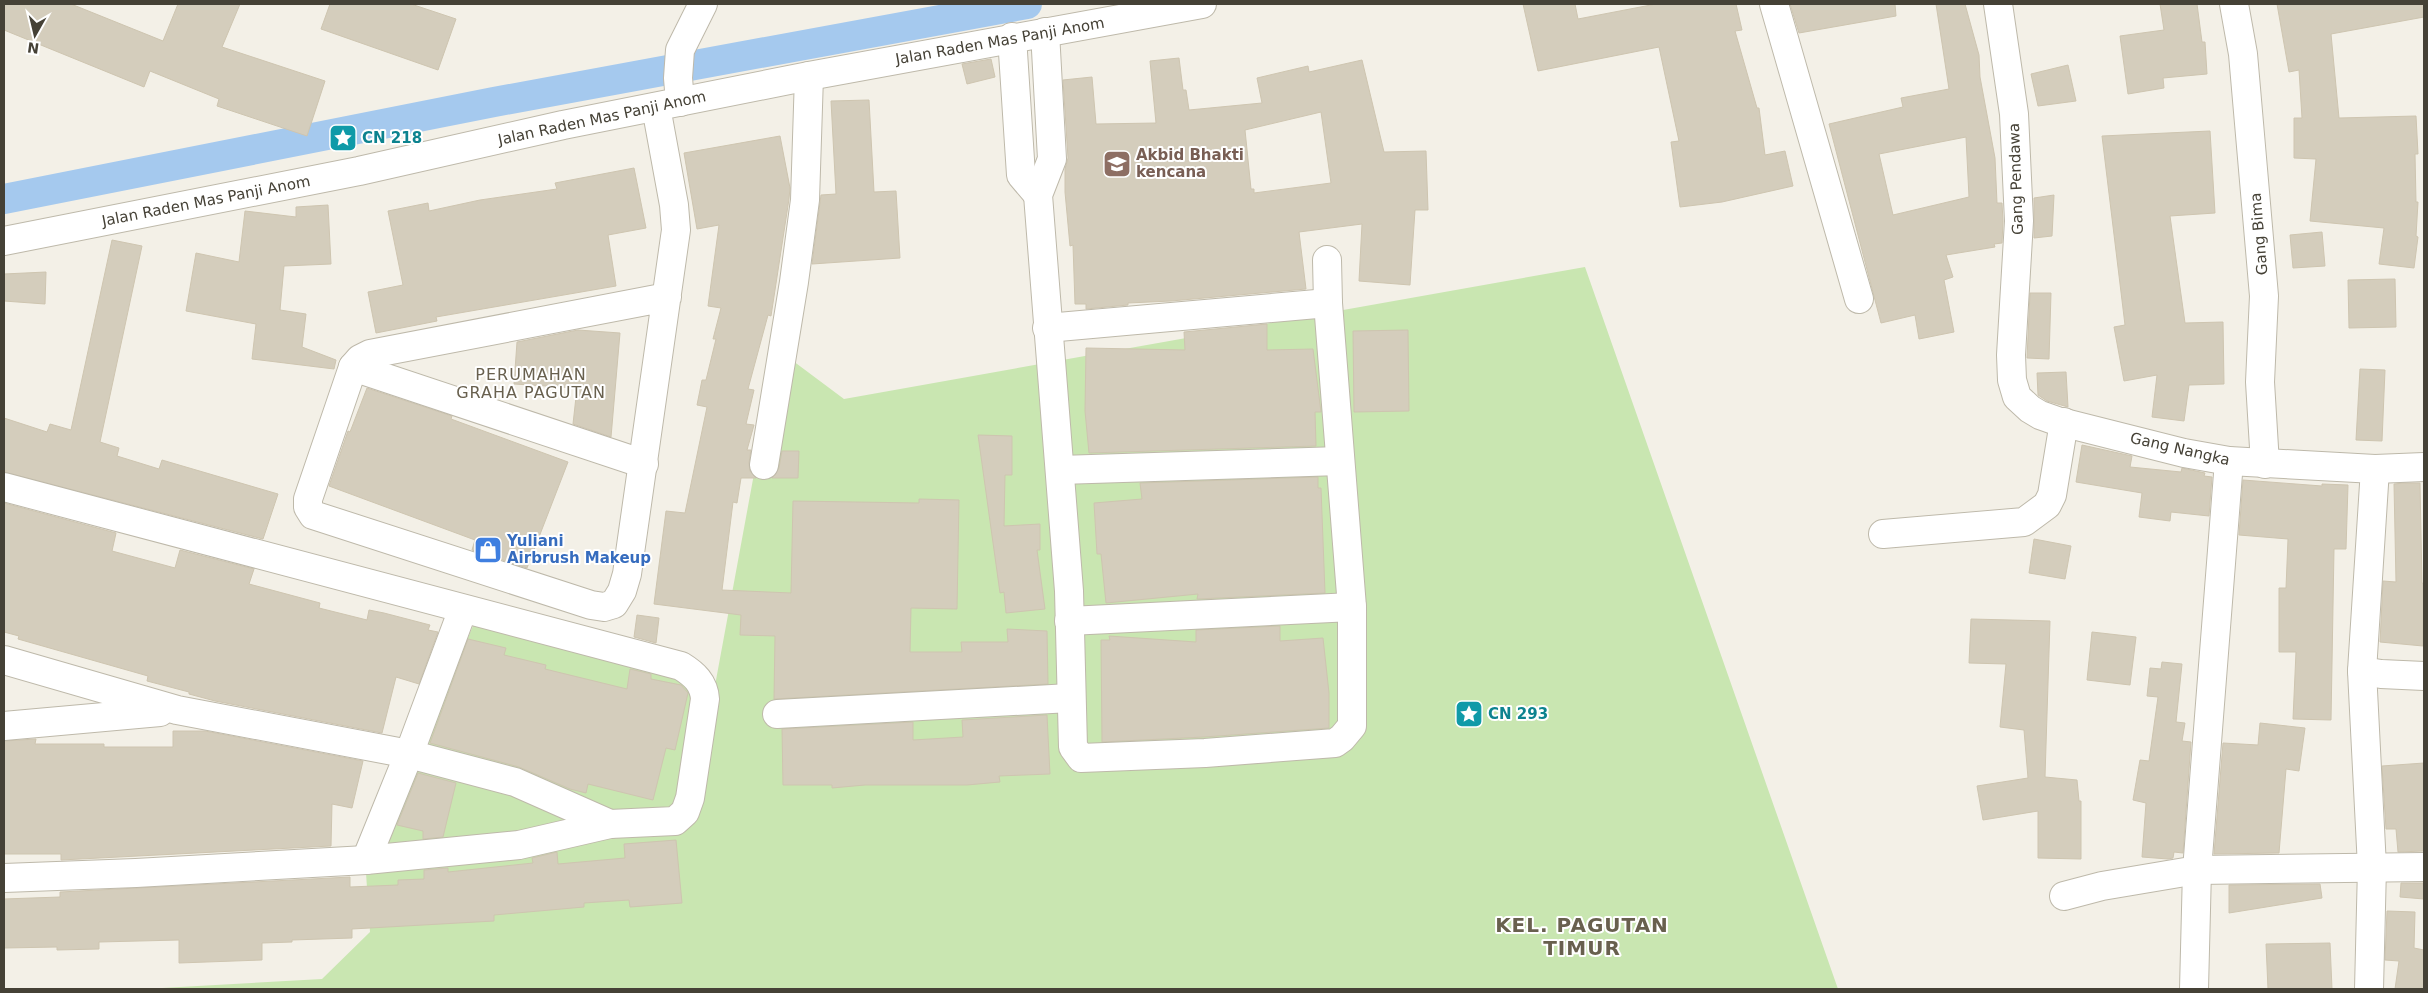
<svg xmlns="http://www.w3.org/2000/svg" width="2428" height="993" font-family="'DejaVu Sans',sans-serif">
<rect width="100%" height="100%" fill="#f3f0e7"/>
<path fill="#c9e6b1" d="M1585,267l253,722h-1694l178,-10 48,-47 -4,-59 110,-254 238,72 63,-342 67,50z"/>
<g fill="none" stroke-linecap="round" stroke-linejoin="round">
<path stroke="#a5c9ee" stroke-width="30" d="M4,199l490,-97 533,-98"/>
</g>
<g fill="#d4cdbc" stroke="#cec5b0" fill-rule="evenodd">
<path d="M4,4h67l92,37 15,-37h62l-18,43 103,34 -18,55 -90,-30 2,-7 -69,-28 -6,16 -140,-57z"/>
<path d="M330,4h81l45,15 -18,51 -117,-41z"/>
<path d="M1523,4h52l3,15 78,-15h80l6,26 -7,1 22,77h2l6,47 20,-4 8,35 -71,16 -42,5 -9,-65 8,-1 -20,-94 -121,24z"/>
<path d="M1790,4h105l1,12 -97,17z"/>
<path d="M1936,4h29l14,51 1,22 15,81 2,45h5l1,18 -1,22 -8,1 1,3 -49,8 7,22 -9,3 10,52 -35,7 -4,-24 -34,8 -52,-199 74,-17 -2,-9 48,-9zM1966,137l3,60 -76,18 -14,-61z"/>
<path d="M2160,4h37l5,38h3l2,32 -44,4 1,10 -36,6 -8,-58 44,-6z"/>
<path d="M2277,4h147v13l-93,17 8,84 77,-2 2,38h-3l1,48h2l-2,34 2,1 -4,31 -35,-4 5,-36 -74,-7 6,-62 -22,-1v-40h8l-3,-48 -10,2z"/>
<path d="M1179,58l4,32h3l3,20 73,-7 -5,-25 51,-12 1,6 53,-12 22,92 42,-1 2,59h-13l-5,75 -51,-4 3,-57 -63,8 7,57 -135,12 -43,2v2l-42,4v-5h-11l-2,-59 -3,1 -5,-54v-23l3,-11 -5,-78 29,-3 4,47 60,-1 -6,-62zM1321,112l10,71 -77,10v-4h-3l-6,-59z"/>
<path d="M991,59l4,18 -28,7 -5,-20z"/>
<path d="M2068,65l8,36 -38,5 -7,-32z"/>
<path d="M869,100l5,92 22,-1 4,67 -88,6 9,-69 15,-1 -5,-93z"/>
<path d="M2210,131l5,82 -45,3 15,107 38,-1 1,62 -35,1 -5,36 -32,-4 5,-42 -33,6 -10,-54 11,-2 -23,-189z"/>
<path d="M780,136l10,52 -1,11 -18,117 -3,-1 -20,74 6,1 -8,34 8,1 -7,25h4l-2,13 1,8 6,7h-15l-4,25 -4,-1 -11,88 69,3 2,-92 126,2v-4l40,1 -2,109 -46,-1 -1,44h52l-1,-10h47l-1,-13 40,2 1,53 -274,15 1,-63 -35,-1 1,-20 -87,-11 12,-93 19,2 22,-106 -10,-2 5,-25h4l10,-41h-3l8,-31 -13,-2 11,-81 -22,4 -13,-76z"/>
<path d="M634,168l12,60 -38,7 8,51 -180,31 1,4 -61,12 -8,-41 35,-7 -15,-74 40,-8 1,8 51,-11 77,-11 -2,-6z"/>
<path d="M2054,195l-2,41 -18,2v-40z"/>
<path d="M328,205l3,59 -47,2 -4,44 26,4 -4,33 34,13 -2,9 -82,-10 4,-35 -70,-13 10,-58 43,9 6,-51 51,6v-10z"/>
<path d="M2322,232l3,34 -32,2 -3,-33z"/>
<path d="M112,240l30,6 -42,196 19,6 -2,8 42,13 3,-9 116,34 -15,45 -259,-67v-54l43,14 3,-8 21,6z"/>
<path d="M46,272l-1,32 -41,-3v-27z"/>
<path d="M2395,279l1,48 -47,1 -1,-48z"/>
<path d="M2030,293h21l-2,66 -22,-1z"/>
<path d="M1267,324v26l46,-1 8,63h-6l1,34 -227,7 -4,-42 1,-63 99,2 -1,-18z"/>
<path d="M578,330l42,3 -9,104 -38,-13 4,-36 -63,-4 3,-42z"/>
<path d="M1408,330l1,81 -55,1 -1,-81z"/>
<path d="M2360,369l25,1 -3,71 -26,-1z"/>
<path d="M2066,372l2,35 -21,-6 -9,-6 -1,-22z"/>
<path d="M367,388l85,28 -1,3 117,43 -41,106 -55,-18 3,-10 -146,-54 19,-55 2,1z"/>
<path d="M978,435l34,1v39h-7l-1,51 36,-2v26h-3l8,59 -39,4 -2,-21 -4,1z"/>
<path d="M2082,445l50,11 -2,11 51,5 1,-4 23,5 -1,3 8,1 -3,39 -38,-4 -1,9 -31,-4 3,-24 -66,-11z"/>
<path d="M782,451h17l-1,27h-26l7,-10z"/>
<path d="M1318,477v11h3l4,105 -128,6 1,-5 -92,9 -5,-49h-4l-3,-51 48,-4 -2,-16z"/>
<path d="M2243,480l79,6v-2l26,1 -2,64h-12l-3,171 -38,-1 3,-67h-17v-64h7l2,-49 -49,-4z"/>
<path d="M2404,483h16l2,100 2,1 -1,62 -43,-4 3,-61 13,1 -2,-98z"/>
<path d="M4,503l112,30 -4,18 63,17 5,-18 74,19 -5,15 71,19 -1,5 48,12 2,-10 15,3 46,12 -2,5 10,2 -19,52 -23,-7 -14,56 -167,-32 -26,-7v-2l-42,-11 1,-5 -130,-37 1,-3 -15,-4z"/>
<path d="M2034,539l37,7 -6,33 -36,-6z"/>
<path d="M637,615l22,3 -3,25 -22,-6z"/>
<path d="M1971,619l79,2 -5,156 32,3 2,21h2v58l-43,-1v-47l-55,9 -6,-34 51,-8 -4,-48 -24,-3 6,-63 -37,-1z"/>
<path d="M1280,626v15l43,-3 6,55v35l-125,9 -102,5 -1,-102h9l-1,-4 87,6v-12z"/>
<path d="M2092,632l44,5 -6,48 -43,-5z"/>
<path d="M468,639l38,9 -2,7 42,10 -1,4 82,20 3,-20 21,5v5l30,6 7,8 -13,57 -9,-2 -13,52 -65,-16 -2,9 -16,-4 -51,-22 -89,-24z"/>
<path d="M2162,662l20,2 -6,58 9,1 -3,18 9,1 -8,111 -9,-1 -1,6 -5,1 -26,-2 4,-54 -13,-3 7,-40 9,1 9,-64 -11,-1 3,-28 11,1z"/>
<path d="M1047,715l3,59 -51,2 1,6 -33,3h-102l-33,3v-3h-49l-1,-56 131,-7v18l50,-3 -1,-17z"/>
<path d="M2260,723l45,5 -6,43 -13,-2 -7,84 -65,1 9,-111 35,2z"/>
<path d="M173,731h32l158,30 -11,47 -20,-4 -1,42 -270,14v-6h-57v-113l32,-2 -1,5h69v3h69z"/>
<path d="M2424,763v88l-26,1 -2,-23h-10l-4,-63z"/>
<path d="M418,773l38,10 -13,54 -20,2v-8l-26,-6z"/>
<path d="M676,840l6,63 -52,4 -1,-7 -45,3v4l-90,8v6l-142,8v9l-60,2v2l-30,1v17l-83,3v-23l-80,2v7l-42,1v-3l-53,1v-49l56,-2v-5l271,-14 19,-1v10l48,-2v-5l26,-1v-9l24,-2v4l85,-9 -1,-5 25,-6 1,12 67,-6 -1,-14z"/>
<path d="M2401,883h23v16l-24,-2z"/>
<path d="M2320,884l2,14 -93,15v-28z"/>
<path d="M2387,911l28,1 -1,36 10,2v39h-29l4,-28 -14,-1z"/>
<path d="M2330,943l2,46h-64l-2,-45z"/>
</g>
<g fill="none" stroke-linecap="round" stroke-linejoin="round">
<defs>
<g id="minor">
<path d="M1774,4l85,295"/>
<path d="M1998,4l16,110 5,107 -8,134 1,25 5,17 13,12 10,6 17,6 127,32 45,8 146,8 49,-2"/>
<path d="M2234,4l9,50 21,242 -4,86 5,82"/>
<path d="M1045,32l7,127 -14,36 31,396 4,156 8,11 124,-5 130,-10 7,-5 10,-12v-119l-24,-304 -1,-43"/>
<path d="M1012,37l9,138 17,20"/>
<path d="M680,102l-2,-24 2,-28 23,-46"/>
<path d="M656,107l18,98 2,25 -49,344 -5,17 -8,13 -10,3 -13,-2 -278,-90 -5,-8v-8l45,-132 7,-8 10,-5 297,-57"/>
<path d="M4,241l355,-70 204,-46 246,-49 393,-72"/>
<path d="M1047,328l281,-25"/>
<path d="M353,367l291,97"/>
<path d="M764,465l30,-183 11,-82 4,-124"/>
<path d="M1060,470l280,-9"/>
<path d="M4,487l677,179c13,8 23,17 24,33l-15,99 -5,14 -10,9 -65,3 -91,21 -153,15 -230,13 -132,5"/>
<path d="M1883,534l141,-12 23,-17 5,-10 12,-73"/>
<path d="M1069,621l283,-14"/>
<path d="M4,660l173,50 232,44 106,28 95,42"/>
<path d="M2362,671l19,3 43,2"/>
<path d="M777,714l293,-16"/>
<path d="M4,726l156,-14"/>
<path d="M366,860l43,-106 54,-145"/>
<path d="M2064,896l38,-10 95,-16 227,-3"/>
<path d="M2194,989l3,-119 32,-409"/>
<path d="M2369,989l3,-122 -10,-196 13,-202"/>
</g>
</defs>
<use href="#minor" stroke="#beb9aa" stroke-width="30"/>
<use href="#minor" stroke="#fff" stroke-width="28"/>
</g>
<defs>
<symbol id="sight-square" viewBox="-11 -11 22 22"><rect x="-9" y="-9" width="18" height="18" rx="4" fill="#0f9aa8" stroke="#fff"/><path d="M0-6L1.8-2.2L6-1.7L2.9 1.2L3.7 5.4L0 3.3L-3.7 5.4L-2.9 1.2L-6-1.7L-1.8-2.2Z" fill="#fff"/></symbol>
<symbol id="university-square" viewBox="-11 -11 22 22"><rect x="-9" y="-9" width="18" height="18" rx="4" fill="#8d6e63" stroke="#fff"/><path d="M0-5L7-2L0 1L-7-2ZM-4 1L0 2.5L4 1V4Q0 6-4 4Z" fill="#fff"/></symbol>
<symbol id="shop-square" viewBox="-11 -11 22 22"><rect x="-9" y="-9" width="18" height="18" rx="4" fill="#3f7fe0" stroke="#fff"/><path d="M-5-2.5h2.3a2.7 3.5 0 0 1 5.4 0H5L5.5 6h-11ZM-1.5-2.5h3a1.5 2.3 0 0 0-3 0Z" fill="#fff"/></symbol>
</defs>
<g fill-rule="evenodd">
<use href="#sight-square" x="327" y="122" width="32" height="32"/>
<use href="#university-square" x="1101" y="148" width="32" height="32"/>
<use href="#shop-square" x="472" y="534" width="32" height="32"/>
<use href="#sight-square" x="1453" y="698" width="32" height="32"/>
</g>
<g text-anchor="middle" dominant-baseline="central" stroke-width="4" stroke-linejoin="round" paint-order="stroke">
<g font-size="15" fill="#454136" stroke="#fff">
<text transform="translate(1000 41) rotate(-10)">Jalan Raden Mas Panji Anom</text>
<text transform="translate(602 118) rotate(-12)">Jalan Raden Mas Panji Anom</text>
<text transform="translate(2016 179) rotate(-92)">Gang Pendawa</text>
<text transform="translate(206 201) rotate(-11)">Jalan Raden Mas Panji Anom</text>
<text transform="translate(2259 234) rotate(-95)">Gang Bima</text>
<text transform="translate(2180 449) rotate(13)">Gang Nangka</text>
</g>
<g font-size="15" font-weight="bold" fill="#0d838f" stroke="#fff" text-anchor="start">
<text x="362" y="138">CN 218</text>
<text x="1488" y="714">CN 293</text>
</g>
<g font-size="15" font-weight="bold" fill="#785e54" stroke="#fff" text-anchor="start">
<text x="1136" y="155">Akbid Bhakti<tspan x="1136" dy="17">kencana</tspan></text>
</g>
<g font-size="15" font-weight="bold" fill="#366cbe" stroke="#fff" text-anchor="start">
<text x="507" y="541">Yuliani<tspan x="507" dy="17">Airbrush Makeup</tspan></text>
</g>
<g font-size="16" letter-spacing="1" fill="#68604e" stroke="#fff">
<text x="531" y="374">PERUMAHAN<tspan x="531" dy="18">GRAHA PAGUTAN</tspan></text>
</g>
<g font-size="20" font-weight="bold" letter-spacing="1" fill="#68604e" stroke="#fff">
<text x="1582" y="925">KEL. PAGUTAN<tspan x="1582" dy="23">TIMUR</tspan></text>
</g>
</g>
<rect width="2428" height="993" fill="none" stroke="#454136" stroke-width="10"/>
<g transform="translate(35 35) rotate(188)" stroke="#ffffff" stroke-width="4" paint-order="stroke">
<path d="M0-4L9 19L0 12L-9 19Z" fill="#454136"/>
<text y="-8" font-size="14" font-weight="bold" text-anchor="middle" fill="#454136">N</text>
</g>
</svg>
